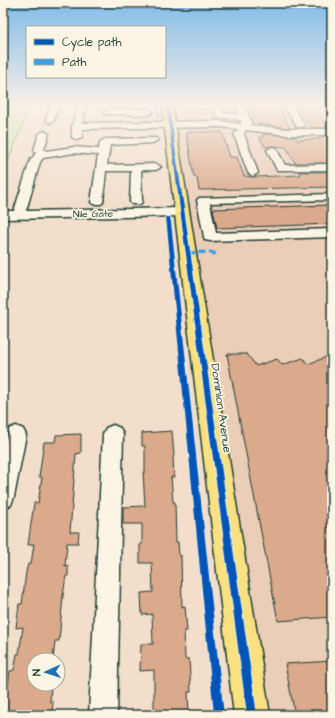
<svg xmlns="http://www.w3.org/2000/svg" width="335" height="718" font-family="'Architects Daughter',sans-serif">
<rect width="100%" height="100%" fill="#f2decb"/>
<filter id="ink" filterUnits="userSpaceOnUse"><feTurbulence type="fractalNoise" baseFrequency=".025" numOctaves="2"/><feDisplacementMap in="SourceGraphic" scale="8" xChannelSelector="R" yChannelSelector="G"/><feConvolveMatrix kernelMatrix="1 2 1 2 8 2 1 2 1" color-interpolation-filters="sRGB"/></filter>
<g filter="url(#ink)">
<g fill="#ebceb8">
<path d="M173,104h149l10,13v12h-42l-63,-8h-47l-4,-2z"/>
<path d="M184,128h35l68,7 45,1v579h-62l-93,-582 1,-3z"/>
</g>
<path fill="#c4e8a2" stroke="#72926b" d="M3,104h28l-28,70z"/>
<g fill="#dbaa8d" stroke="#1f3d34">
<path d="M248,104h29l13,24 -32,-4z"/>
<path d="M297,104h15l16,24h-16z"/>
<path d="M186,132h36l8,25h7l7,19 10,1 46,-2 -1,-3h33v15l-133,3 -2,-12 -3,-1z"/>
<path d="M263,134l32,2 2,4 23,-1 -2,-3h14v27h-37l-9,-16 -14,-1 -7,1 -6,-10h5z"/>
<path d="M332,205v19l-115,4 -4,-19z"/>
<path d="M227,354h20l9,12 21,-7 5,6 21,-7 5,6 24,-9v262l-54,4z"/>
<path d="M172,431l2,25 -1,1 1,20h-3l2,25h2l1,40h2l1,14 2,-1 1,52 3,-1 2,25h-3l1,28h4l2,33h-3l1,23h-35v-45l-14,1 1,-27h12l-1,-30 -10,1 -1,-22 12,-1 -1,-29h-12v-19h2v-20h-19v-17l22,-1 -2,-34h2v-26h-3v-13z"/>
<path d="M81,434v19l-5,1 -6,78h9l-1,11h-11l-2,23 3,-1v11h-2l-3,20 -4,45h-4l-2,19h-19v24h17l-1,18 3,-1 -1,14h-49l7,-44 4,-1 3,-16h2l4,-27 -7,1 3,-24h3l4,-32 2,-8h3l3,-20 -6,1 6,-42h4l4,-26h-3l5,-35h11l1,-7z"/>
<path d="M332,661v54h-37l-10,-51z"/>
</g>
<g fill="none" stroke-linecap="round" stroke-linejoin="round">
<defs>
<g id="minor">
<path d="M51,104h8l-5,16 -4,3 -4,-3z"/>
<path d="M79,104h8l-5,19 138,-2 21,3v-4l-24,-3 -4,-8h-27l-4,-3 1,-2h37l4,9 15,1 -4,-10h8l9,18 -2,3 37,4h45v6h-45l-41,-5 -2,4 14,39 -5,3 -5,-3 -14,-39 4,-5 -18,-2 -138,2v8l-5,3 -5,-3v-11z"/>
<path d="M283,104h8l14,21 -2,2h-6z"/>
<path d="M324,104h8v8l-3,-1z"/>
<path d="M108,109h41l4,3 -4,3 -44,-1 -1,-2z"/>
<path d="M44,131l5,3 -5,15 2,2 28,-4 25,2 1,-7 5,-3 51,-1 2,2 -5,3 -43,2 -3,20 49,-1 5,3 -5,3h-15l1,32 -2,2h-8l-2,-2 1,-31h-25l-3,31 -2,2h-8l-2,-2 7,-47 -24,-2 -31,5 -3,4 -14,49 156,-3 4,1 2,3 -2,3 -4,1 -179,3v-8h11l16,-50 6,-8 -2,-3 5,-16z"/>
<path d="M272,147l4,1 9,17 47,-1v6h-55l-10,-20z"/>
<path d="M332,194v6l-122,3 6,30 116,-4v8l-122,4 -5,-1 -1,-3 -7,-37 2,-2z"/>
<path d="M113,425l7,3 3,6 -6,281h-28l14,-281 3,-6z"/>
<path d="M16,426l7,3 3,6 -12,62 -3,8 -8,3v-59l6,-20z"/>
</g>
<path id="major" d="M162,104h10l98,611h-36z"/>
</defs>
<use href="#minor" stroke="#1f3d34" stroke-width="3"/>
<use href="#major" stroke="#1f3d34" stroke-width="3"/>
<use href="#minor" fill="#fcf5e5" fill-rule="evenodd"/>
<use href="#major" fill="#f9e181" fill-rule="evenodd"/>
<g stroke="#3c9ee2" stroke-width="3" stroke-dasharray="5.5 3" stroke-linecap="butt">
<path d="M157,104l2,19"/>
<path d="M3,105l10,-1"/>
</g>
<path stroke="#3c9ee2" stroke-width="3.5" stroke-dasharray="7 3.5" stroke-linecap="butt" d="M188,253l21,-1 8,2"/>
<defs>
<g id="cycleway">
<path d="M166,104h3l88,611h-10z"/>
<path d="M166,217h4l1,5 53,493h-10z"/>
</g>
</defs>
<use href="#cycleway" stroke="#fcf5e5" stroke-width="2"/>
<use href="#cycleway" fill="#0057b8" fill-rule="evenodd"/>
</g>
</g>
<linearGradient id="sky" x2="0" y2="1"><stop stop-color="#82bbe8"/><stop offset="0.51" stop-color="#f9f0e8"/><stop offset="1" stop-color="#f9f0e8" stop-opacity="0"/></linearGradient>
<rect width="335" height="205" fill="url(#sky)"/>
<g text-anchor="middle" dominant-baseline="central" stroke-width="3.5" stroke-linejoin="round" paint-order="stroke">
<g font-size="10" fill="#1f3d34" stroke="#fcf5e5">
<text transform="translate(93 214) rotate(-1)">Nile Gate</text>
</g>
<g font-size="12" fill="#1f3d34" stroke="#fcf5e5">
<text transform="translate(221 408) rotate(82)">Dominion Avenue</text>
</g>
</g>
<rect width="335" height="718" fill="none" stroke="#fcf5e5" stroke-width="16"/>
<rect x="8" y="8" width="319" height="702" fill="none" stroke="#1f3d34" stroke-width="1.5" filter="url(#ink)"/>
<rect x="26" y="26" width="140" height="52" fill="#fcf5e5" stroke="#a4ab9e"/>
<rect x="34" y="39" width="20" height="6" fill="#0057b8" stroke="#a4ab9e"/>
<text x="62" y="46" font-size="12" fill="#1f3d34">Cycle path</text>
<rect x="34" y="59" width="20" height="6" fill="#3c9ee2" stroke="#a4ab9e"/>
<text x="62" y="66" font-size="12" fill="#1f3d34">Path</text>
<g transform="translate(46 672) rotate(267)"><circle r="19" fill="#fcf5e5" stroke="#a4ab9e"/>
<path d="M0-3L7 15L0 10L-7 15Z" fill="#1f6fb2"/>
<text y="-6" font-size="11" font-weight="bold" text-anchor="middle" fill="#1f3d34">N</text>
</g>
</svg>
